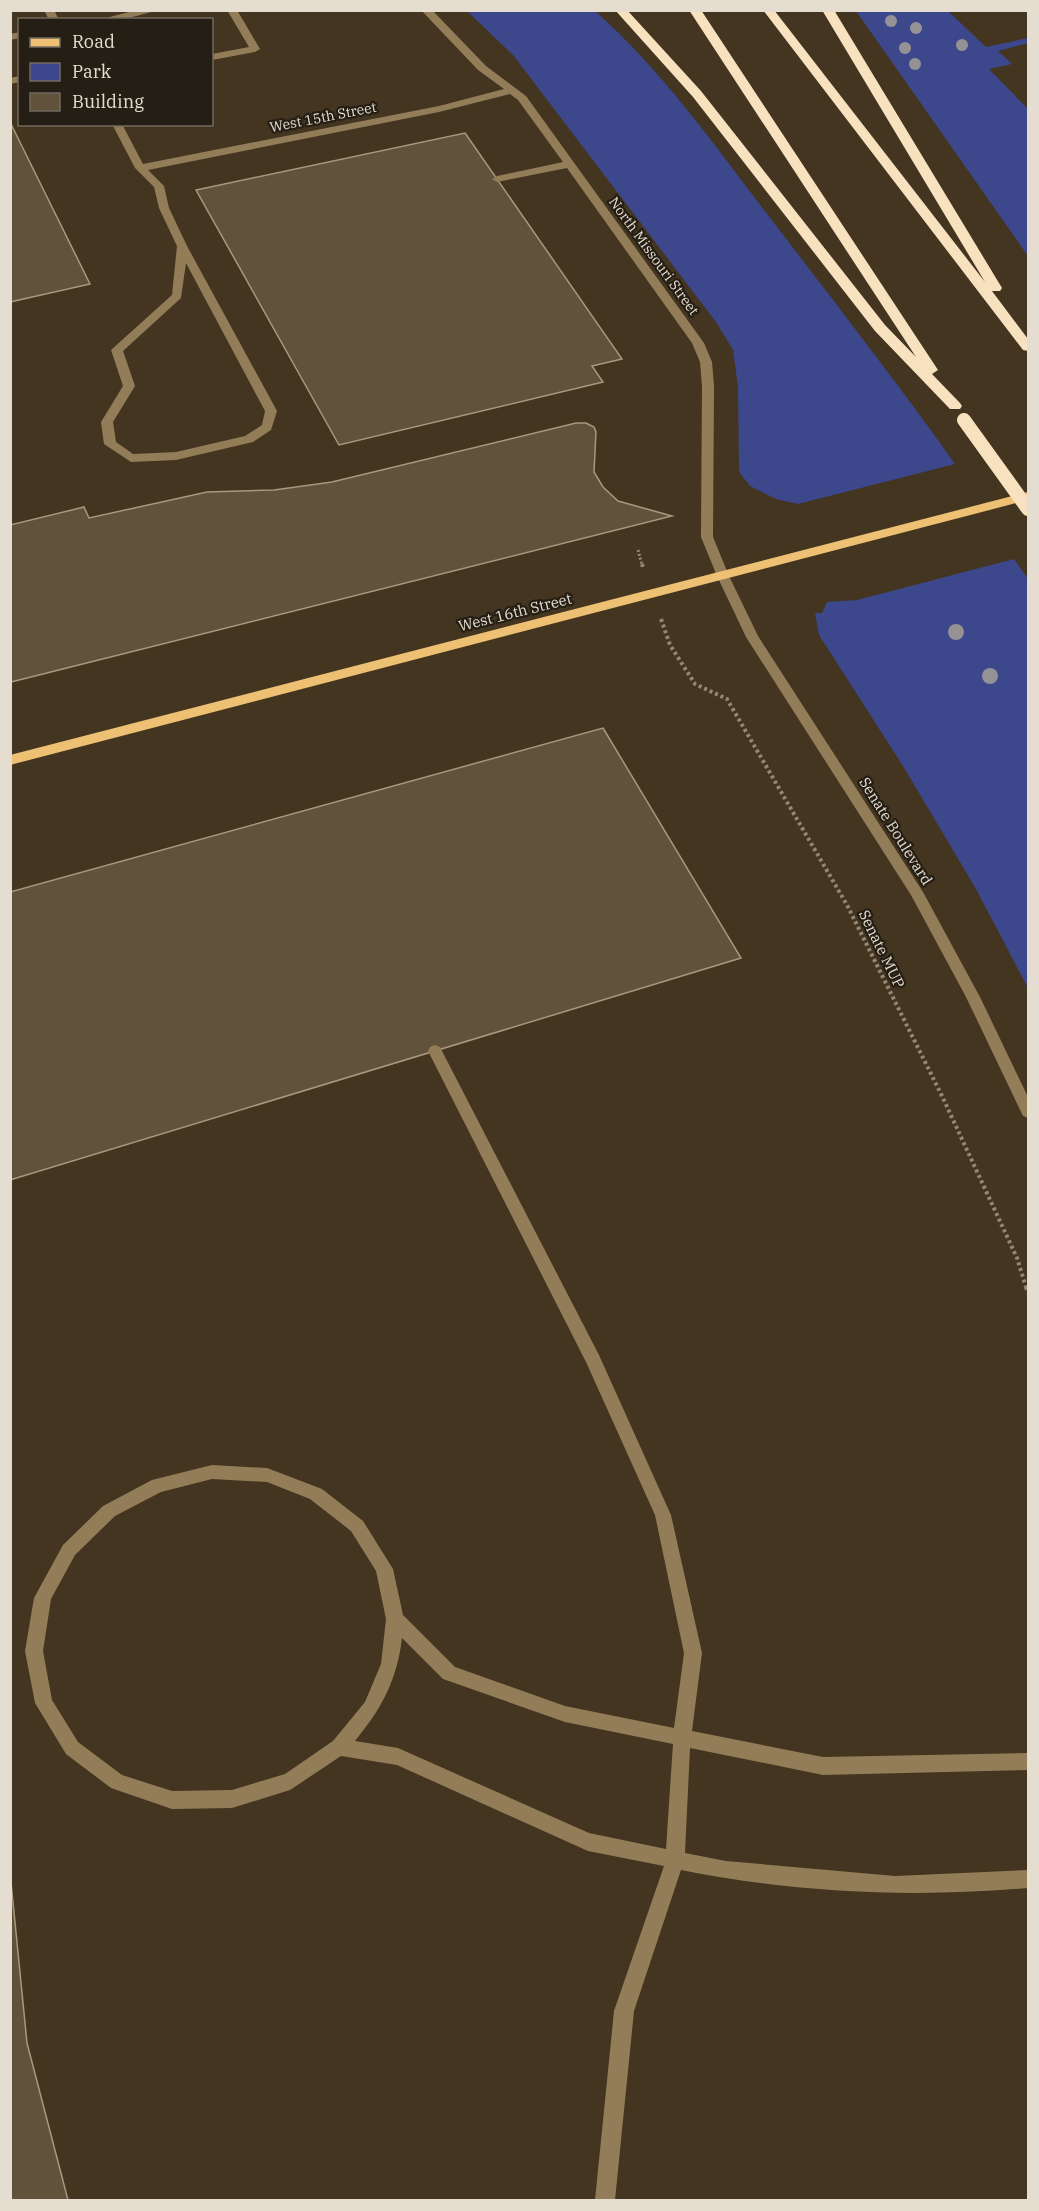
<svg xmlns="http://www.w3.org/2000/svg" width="1039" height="2211" font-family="'IBM Plex Serif',serif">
<rect width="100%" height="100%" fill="#43351f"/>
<g fill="#3d478c">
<path d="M467,11h128c70,62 122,138 179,212 61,80 123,159 181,241l-157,40 -22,-5 -26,-13 -11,-14 -1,-85 -5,-37 -17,-28 -203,-267z"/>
<path d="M856,11h92l38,36 42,-9v5l-30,8 14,13 -23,5 39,40v147z"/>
<path d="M1014,559l14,20v409l-52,-99 -73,-123 -84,-131 -4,-22h7l5,-11 30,-2z"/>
</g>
<g fill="#61533b" stroke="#a8987e" stroke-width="1.5">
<path d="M10,122l80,162 -80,18z"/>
<path d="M465,133l157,226 -30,7 11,16 -264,63 -143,-255z"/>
<path d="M576,423h10l8,4 2,5 -2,40 9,15 15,14 54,15 -661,166 -1,-157 74,-18 5,11 118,-26 67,-2 58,-8z"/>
<path d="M603,728l138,230 -731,222v-288z"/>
<path d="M10,1872l17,171 41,157h-58z"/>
</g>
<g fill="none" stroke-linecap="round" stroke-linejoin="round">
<path stroke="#938876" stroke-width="3" stroke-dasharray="2 2" stroke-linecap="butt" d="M638,550l4,15"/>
<g stroke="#938876" stroke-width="4" stroke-dasharray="3 3" stroke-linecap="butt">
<path d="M642,564l1,3"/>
<path d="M661,619l9,26 25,39 32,15 120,206 95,191 75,162 9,29"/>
</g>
<path stroke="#938876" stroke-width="4.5" stroke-dasharray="4 4" stroke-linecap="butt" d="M1026,1286l2,8"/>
<g fill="#937d59" fill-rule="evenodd">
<path d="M44,10h10l5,10h-10z"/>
<path d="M137,10l18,1 -34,9h-23z"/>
<path d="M227,10h10l23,39 -5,3 -43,8v-6l37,-7z"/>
<path d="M421,10h11l54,56 40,30 178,247 8,19 2,24 -1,151 16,39 29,60 165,256 57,105 48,100v21l-5,-2 -57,-119 -55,-102 -165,-258 -29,-61 -16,-39 1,-151 -2,-24 -8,-19 -125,-175 -70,14 -5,-3 5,-3 66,-14 -45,-62 -8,-6 -71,18 -291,58 16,16 5,22 18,38 90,165 -6,19 -18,12 -77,18 -45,2 -27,-18 -3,-22 22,-36 -12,-36 61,-55 5,-49 -18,-38 -5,-21 -19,-19 -23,-44h10l21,40 296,-58 65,-17 -26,-19zM186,263l79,148 -3,14 -17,11 -69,16 -43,2 -17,-12 -3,-20 22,-36 -12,-35 58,-53z"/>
<path d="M20,32v6l-10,2v-6z"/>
<path d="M20,76v6l-10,2v-6z"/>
<path d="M435,1045l5,2 2,4 157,304 72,160 31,138 -10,78 131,26 205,-4v17l-205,5 -133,-27 -5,105 41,8 169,15 133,-6v18c-115,10 -234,5 -347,-18l-47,141 -19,189h-20l19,-189 50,-145 -76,-15 -191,-86 -56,-9 -51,34 -58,18 -60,1 -61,-21 -45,-34 -31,-51 -10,-52 9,-53 29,-53 40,-39 49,-26 60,-15 55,3 55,21 41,32 30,48 10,46 52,52 110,39 109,22 10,-75 -29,-138 -69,-153 -158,-311 2,-4zM212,1479l55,3 43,17 41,32 25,40 10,48 -5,45 -16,38 -32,39 -48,33 -53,16 -60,1 -50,-16 -44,-33 -26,-42 -9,-49 8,-52 24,-44 40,-39 46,-24zM402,1638l41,41 122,43 108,22 -7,105 -77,-16 -191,-85 -43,-7c27,-33 42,-61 47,-103z"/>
</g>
<path fill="#edc073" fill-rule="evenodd" d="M1028,492v8l-1018,265v-10z"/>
<g fill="#f7e1bf" fill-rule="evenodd">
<path d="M615,10h12l74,81 184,234 31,32 -227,-347h12l237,360 -6,4 28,29 2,3 -2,3h-10l-75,-78 -182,-234z"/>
<path d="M763,10h11l211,272 -163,-272h12l168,278 -2,3h-8l36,48v12l-5,-1z"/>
</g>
<path stroke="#f7e1bf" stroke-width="14" d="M964,420l64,89"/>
</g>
<g fill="#959295">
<circle cx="891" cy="21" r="6"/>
<circle cx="916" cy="28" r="6"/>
<circle cx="962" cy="45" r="6"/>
<circle cx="905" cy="48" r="6"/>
<circle cx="915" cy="64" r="6"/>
<circle cx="956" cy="632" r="8"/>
<circle cx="990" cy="676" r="8"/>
</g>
<g text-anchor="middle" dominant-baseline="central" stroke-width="4.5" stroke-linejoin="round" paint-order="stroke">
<g font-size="14" fill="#e5ddcf" stroke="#241e14">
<text transform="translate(323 117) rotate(-11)">West 15th Street</text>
<text transform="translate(654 256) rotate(54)">North Missouri Street</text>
</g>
<g font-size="15" fill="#e5ddcf" stroke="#241e14">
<text transform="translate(515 612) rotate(-14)">West 16th Street</text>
<text transform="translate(896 831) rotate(58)">Senate Boulevard</text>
<text transform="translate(882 949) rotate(64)">Senate MUP</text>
</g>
</g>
<rect width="1039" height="2211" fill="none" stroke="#e5ddcf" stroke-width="24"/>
<rect x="18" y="18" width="195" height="108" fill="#241e14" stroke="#716a5f" stroke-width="1.5"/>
<rect x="30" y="38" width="30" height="9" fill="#edc073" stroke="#716a5f" stroke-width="1.5"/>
<text x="72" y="48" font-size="18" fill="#e5ddcf">Road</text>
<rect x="30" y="63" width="30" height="18" fill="#3d478c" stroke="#716a5f" stroke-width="1.5"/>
<text x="72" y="78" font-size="18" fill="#e5ddcf">Park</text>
<rect x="30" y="93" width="30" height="18" fill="#61533b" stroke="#716a5f" stroke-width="1.5"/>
<text x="72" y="108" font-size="18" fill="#e5ddcf">Building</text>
</svg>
